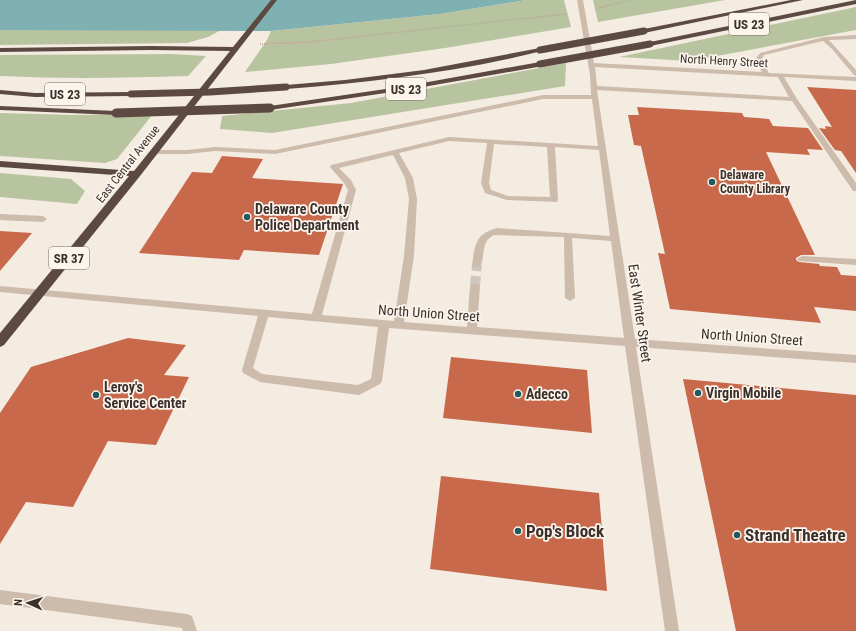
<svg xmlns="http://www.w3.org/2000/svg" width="856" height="631" font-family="'Roboto Condensed',sans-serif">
<rect width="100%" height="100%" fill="#f4ebe1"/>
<g fill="#b8c4a0">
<path d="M526,0h38l7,27 -126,21 -114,16 -86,8 22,-32 4,-9 169,-17z"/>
<path d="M593,0h132l-127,22z"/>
<path d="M856,7v23l-166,31 -71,-4z"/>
<path d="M0,30h221l-13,7 -21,6 -187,2z"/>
<path d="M173,54l33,2 -18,20c-63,2 -125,3 -188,0v-21z"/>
<path d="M566,63l-1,23 -293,47 -52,-4 2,-13 129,-13z"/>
<path d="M0,113l74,2 79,-1 -36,45 -12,4 -105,-7z"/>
<path d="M0,173l71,6 14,12 -8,13 -77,-7z"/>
</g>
<path fill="#7fb0b2" d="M0,0h526l-86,14 -169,17 -271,-1z"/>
<g fill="#c8694b">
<path d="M807,87l49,3v83l-15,-22 -6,-1 -16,-22 7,1 -1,-3 7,1z"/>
<path d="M637,107l105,6 2,4 25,2 4,7 35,2 15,22 -16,-1 3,6 -44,-3 49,103h-14l-5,3v2l3,2 20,2 1,2 17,1 4,8 15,1v35l-42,-4 7,16 -151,-14 -12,-56 7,1 -24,-108 -7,-1 -6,-30h11z"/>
<path d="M222,156l41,3 -11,19 91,6 -24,71 -75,-5 -5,10 -100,-7 53,-81 20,1z"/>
<path d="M0,231l32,2 -32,38z"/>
<path d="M128,338l58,7 -22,30 25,2 -33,68 -48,-4 -35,66 -47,-5 -26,42v-131l31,-46z"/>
<path d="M451,357l136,13 5,63 -149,-15z"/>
<path d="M683,379l173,16v236h-120z"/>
<path d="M441,476l158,17 8,98 -177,-22z"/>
</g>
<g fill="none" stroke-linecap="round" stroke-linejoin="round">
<path stroke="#cfc6bd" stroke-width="10" stroke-dasharray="10 5" stroke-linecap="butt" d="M475,286l2,-21"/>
<g stroke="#b9a596" stroke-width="1.5" stroke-dasharray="1 1" stroke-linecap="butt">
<path d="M598,8l32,-8"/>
<path d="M260,44l49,-2 257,-28"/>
</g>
<g fill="#cdbbac" fill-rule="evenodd">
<path d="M577,0h6l11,63 168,9 -7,-12 5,-7 64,-16 32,-2v4l-27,1 27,30v6l-2,-1 -22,-26 -9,-8 -59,14 -3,5 8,13 87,4v4l-72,-4 13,22 59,84v8h-3l-61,-90 -195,-11 38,249 221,16v8l-220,-16 43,284h-14l-40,-285 -236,-18 -7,53 -2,3 -21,11 -99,-13 -17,-9 -1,-3 16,-54 -258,-24v-6l312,28 36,-124 -4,-7 -14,-16 1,-2 118,-28 149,9 -6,-47h-49l-268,55 -60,-3 -28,3h-33l-4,-2 1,-2h36l28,-3 60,3 268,-55h48l-1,-20zM595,67l183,10 11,20 -192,-11zM449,141l38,2 -6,40 4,10 22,7 50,2 1,-2 -3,-53 44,3 11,86 -113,-8c-22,6 -22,17 -25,37l2,2h6c6,-12 0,-25 14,-32l70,2 1,61 5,3 5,-3 -3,-60 39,3 13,97 -147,-11 3,-41 -5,-3 -5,3 -3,41 -63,-5 10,-66 3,-57 -4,-21 -14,-25zM494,144l53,3 3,50 -42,-1 -17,-6 -2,-7zM393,155l12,23 4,21 -5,57 -10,65 -72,-6 34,-125 -5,-10 -12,-12zM268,317l110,10 -7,52 -13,6 -96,-11 -9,-6z"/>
<path d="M0,214l43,2 4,3 -4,3 -43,-2z"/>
<path d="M802,256l54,3v6l-57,-4 -2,-2z"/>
<path d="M0,590l187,24 5,2 5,15h-14l-1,-3 -182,-24z"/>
</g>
<g fill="#5c4a42" fill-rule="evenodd">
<path d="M271,0h6l-137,176 -136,169 -4,2v-14l129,-157 -129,-9v-6l134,10 96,-120 -79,-1 -151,2v-4l151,-2 82,1z"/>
<path d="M791,0h12l-159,33 -3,-2 3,-2z"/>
<path d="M856,0v4l-206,42 -3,-2 3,-2z"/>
<path d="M540,48l2,1v2c-84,21 -170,31 -256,38l-4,-2 4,-2 59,-5 79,-10z"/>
<path d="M540,62l4,2 -1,2 -137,24 -136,20 -4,-2 4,-2 136,-20z"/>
<path d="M0,90l35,3 96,-1 4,2 -4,2 -96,1 -35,-3z"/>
<path d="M0,106l116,5 4,2 -4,2 -116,-5z"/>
</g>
<g stroke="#5c4a42" stroke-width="7">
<path d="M540,50l104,-19"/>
<path d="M540,64l110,-20"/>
<path d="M131,94l79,-2 76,-5"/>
</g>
<path stroke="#5c4a42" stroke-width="9" d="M116,113l154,-5"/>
</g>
<g fill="#1f5a5e" stroke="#fbf5ee" stroke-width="1.5">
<circle cx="712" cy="182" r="4"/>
<circle cx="247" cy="217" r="4"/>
<circle cx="698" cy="393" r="4"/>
<circle cx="518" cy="394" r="4"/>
<circle cx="96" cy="395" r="4"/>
<circle cx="518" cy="531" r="4"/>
<circle cx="737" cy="535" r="4"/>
</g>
<g text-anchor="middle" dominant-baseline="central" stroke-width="3.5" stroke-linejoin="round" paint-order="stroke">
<g font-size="12" fill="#3b302b" stroke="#fbf5ee">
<text transform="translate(724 61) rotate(3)">North Henry Street</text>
<text transform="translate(128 164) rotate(-52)">East Central Avenue</text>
</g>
<g font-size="12" font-weight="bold" fill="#3b302b" stroke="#fbf5ee" text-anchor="start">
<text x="720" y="175">Delaware<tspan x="720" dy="14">County Library</tspan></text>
</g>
<g fill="#fbf5ee" stroke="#756b66" stroke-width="1">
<rect x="729" y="13" width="40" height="22" rx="3"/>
<rect x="386" y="78" width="40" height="22" rx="3"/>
<rect x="45" y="83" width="40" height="22" rx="3"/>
<rect x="49" y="247" width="40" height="22" rx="3"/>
</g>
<g font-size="13" font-weight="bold" fill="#3b302b">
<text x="749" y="24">US 23</text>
<text x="406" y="89">US 23</text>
<text x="65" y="94">US 23</text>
<text x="69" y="258">SR 37</text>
</g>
<g font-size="14" font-weight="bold" fill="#3b302b" stroke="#fbf5ee" text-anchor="start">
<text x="255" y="209">Delaware County<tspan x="255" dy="16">Police Department</tspan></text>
<text x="104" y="387">Leroy's<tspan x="104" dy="16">Service Center</tspan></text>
<text x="706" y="393">Virgin Mobile</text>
<text x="526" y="394">Adecco</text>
</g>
<g font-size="14" fill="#3b302b" stroke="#fbf5ee">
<text transform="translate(429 313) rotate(4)">North Union Street</text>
<text transform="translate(640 313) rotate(82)">East Winter Street</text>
<text transform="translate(752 337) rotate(4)">North Union Street</text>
</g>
<g font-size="17" font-weight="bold" fill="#3b302b" stroke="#fbf5ee" text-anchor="start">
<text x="526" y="531">Pop's Block</text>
<text x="745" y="535">Strand Theatre</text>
</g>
</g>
<g transform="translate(28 603) rotate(273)" stroke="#fbf5ee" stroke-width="3" paint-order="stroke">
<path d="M0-3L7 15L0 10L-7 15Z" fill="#3b302b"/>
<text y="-6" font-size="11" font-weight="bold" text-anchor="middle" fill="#3b302b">N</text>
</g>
</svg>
